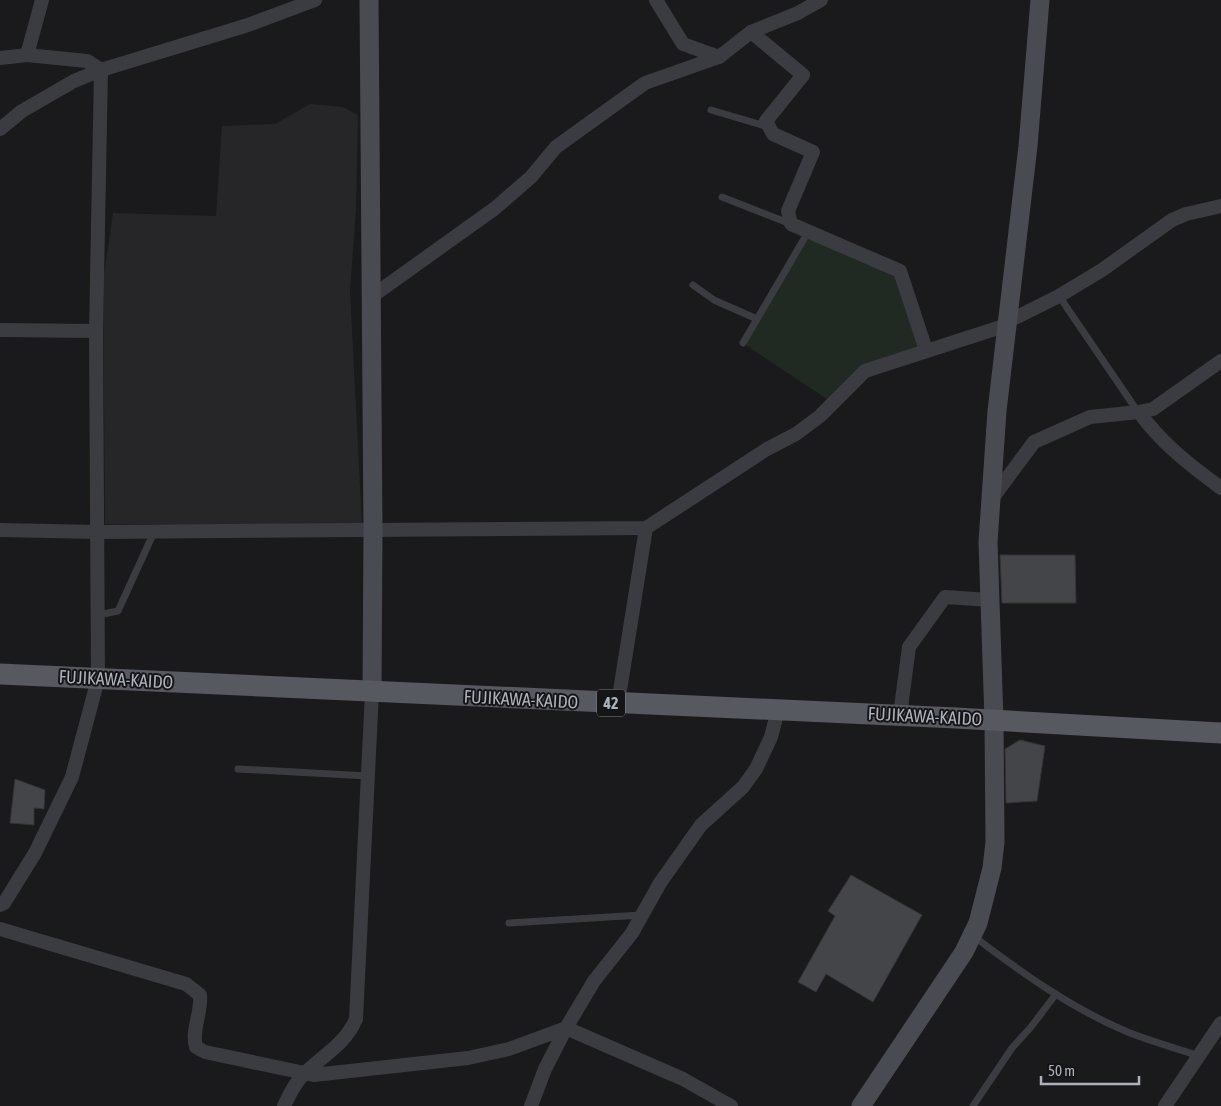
<svg xmlns="http://www.w3.org/2000/svg" width="1221" height="1106" font-family="'Asap Condensed',sans-serif">
<rect width="100%" height="100%" fill="#1a1a1c"/>
<path fill="#262629" d="M310,104l33,3 15,8 -2,94 -6,82 12,234 -257,-1 -2,-242 10,-69 103,3 6,-90 53,-2z"/>
<path fill="#212a22" d="M808,232l92,39 26,79 -61,21 -32,32 -90,-60z"/>
<g fill="#444549" stroke="#343438">
<path d="M1000,555h75l1,48h-74z"/>
<path d="M1020,740l25,6 -8,55 -31,2 -1,-54z"/>
<path d="M15,779l30,11 -1,19 -10,-1v17l-24,-2z"/>
<path d="M851,875l71,40 -49,87 -47,-28 -10,18 -18,-10 37,-66 -7,-5z"/>
</g>
<g fill="none" stroke-linecap="round" stroke-linejoin="round">
<g stroke="#3b3c41" stroke-width="7">
<path d="M711,110l58,17"/>
<path d="M722,197l69,27"/>
<path d="M693,285l21,15 43,19"/>
<path d="M1059,296l79,116"/>
<path d="M743,343l65,-111"/>
<path d="M98,615l20,-4 36,-79"/>
<path d="M238,769l130,7"/>
<path d="M509,923l133,-8"/>
<path d="M972,935c50,38 100,74 158,98 23,9 46,15 69,23"/>
<path d="M973,1106l39,-58 19,-21 25,-33"/>
</g>
<g stroke="#3b3c41" stroke-width="14">
<path d="M656,0l27,44 36,13"/>
<path d="M751,32l52,43 -37,46 7,13 40,18 -25,59 3,13 109,47 26,79"/>
<path d="M27,55l15,-55"/>
<path d="M0,58l27,-3 60,6 14,9"/>
<path d="M0,129l22,-18 52,-30 27,-11 147,-45 67,-25"/>
<path d="M371,297l123,-88 37,-32 25,-30 89,-64 74,-26 32,-25 47,-19 23,-13"/>
<path d="M1007,322l52,-26 43,-26 70,-50 14,-6 35,-8"/>
<path d="M0,330l96,1"/>
<path d="M1139,412c22,31 52,54 82,76"/>
<path d="M991,500l43,-58 56,-25 49,-5 14,-3 68,-48"/>
<path d="M0,530l98,2 548,-4 121,-79 29,-15 24,-18 45,-45 142,-46"/>
<path d="M618,703l28,-175"/>
<path d="M900,715l9,-68 36,-50 45,3"/>
<path d="M0,905l4,-2 31,-50 37,-76 26,-98 -2,-348 5,-261"/>
<path d="M0,929l186,55 14,11c2,17 -9,36 -4,52l9,5 109,23 154,-17 41,-9 57,-21 117,51 48,27"/>
<path d="M284,1106c5,-11 12,-25 21,-33 19,-18 41,-30 51,-54l16,-327"/>
<path d="M531,1106l14,-37 21,-41 28,-47 38,-48 28,-50 41,-58 42,-38 13,-18 15,-32 7,-27"/>
<path d="M1165,1106l56,-83"/>
</g>
<g stroke="#484b51" stroke-width="19">
<path d="M369,0l4,531 -1,161"/>
<path d="M861,1106l103,-154 14,-29 14,-55 3,-26 -1,-122 -6,-178 9,-131 31,-265 12,-146"/>
</g>
<path stroke="#575960" stroke-width="21" d="M0,674l956,44 265,15"/>
</g>
<g text-anchor="middle" dominant-baseline="central" stroke-width="4" stroke-linejoin="round" paint-order="stroke">
<rect fill="#151517" stroke="#7f838a" stroke-width="1" x="597" y="689.5" width="28" height="27" rx="4"/>
<g font-size="16" font-weight="bold" fill="#acb2bc">
<text x="611" y="703">42</text>
</g>
<g font-size="18" fill="#acb2bc" stroke="#151517">
<text transform="translate(116 679) rotate(3)">FUJIKAWA-KAIDO</text>
<text transform="translate(521 699) rotate(3)">FUJIKAWA-KAIDO</text>
<text transform="translate(925 716) rotate(3)">FUJIKAWA-KAIDO</text>
</g>
</g>
<path d="M1041 1076v8h98v-8" fill="none" stroke="#acb2bc" stroke-width="2.5"/>
<text x="1048" y="1076" font-size="15" fill="#acb2bc" stroke="#151517" stroke-width="4" paint-order="stroke">50 m</text>
</svg>
